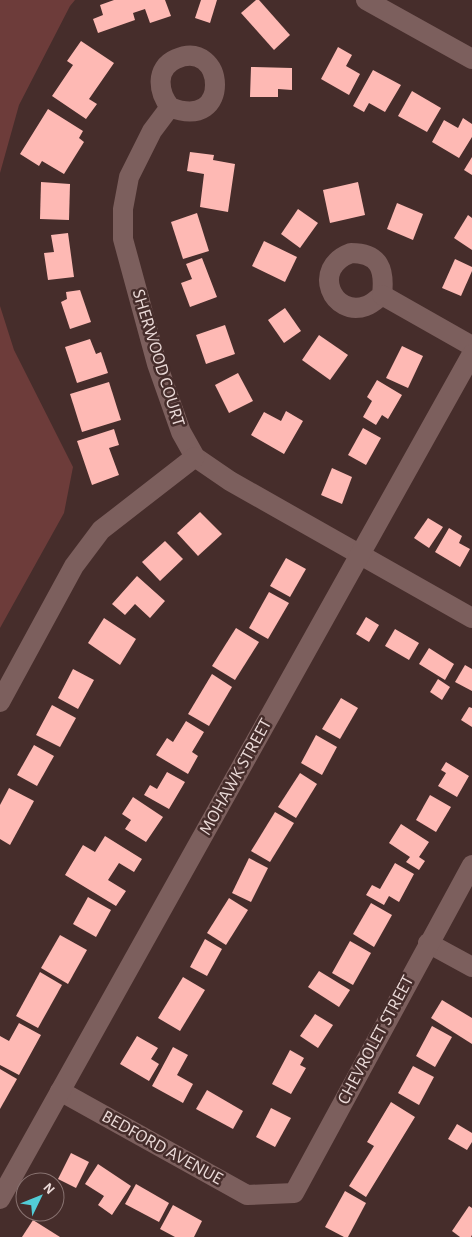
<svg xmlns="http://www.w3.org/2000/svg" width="472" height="1237" font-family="'Alegreya Sans',sans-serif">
<rect width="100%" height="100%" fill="#462d2b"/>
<g fill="#6d3c3a">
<path d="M0,0h75l-5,6 -51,99 -19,68z"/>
<path d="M0,306l14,44 59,117 -9,46 -64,115z"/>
</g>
<g fill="#feb9b4">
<path d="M114,0h51l6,16 -21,7 -5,-14 -12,4 2,7 -37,13 -5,-14 10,-4 -3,-10z"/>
<path d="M201,0h16l-7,23 -15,-5z"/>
<path d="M256,0h3l31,35 -16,15 -33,-37z"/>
<path d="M81,41l33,22 -25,36 8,5 -11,15 -34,-23 21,-31 -6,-4z"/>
<path d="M338,47l14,8 -6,11 14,8 -11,21 -28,-16z"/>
<path d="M251,67l41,1v22l-14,-1v8h-28z"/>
<path d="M373,70l28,15 -16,27 -16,-9 -5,9 -11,-6z"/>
<path d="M412,91l29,17 -14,24 -29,-16z"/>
<path d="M48,109l35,22 -4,7 5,4 -20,32 -22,-13 -3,5 -19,-12z"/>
<path d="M463,118l9,6v13l-13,21 -27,-16 12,-22 14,8z"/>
<path d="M190,152l24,3 -1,5 22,4 -7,48 -28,-5 4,-33 -17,-3z"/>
<path d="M472,157v18l-8,-5z"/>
<path d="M41,182l29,2 -1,36 -29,-1z"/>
<path d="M358,182l7,33 -35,8 -7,-33z"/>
<path d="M397,203l26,11 -10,26 -26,-11z"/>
<path d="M298,209l20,14 -18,25 -19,-14z"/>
<path d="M197,213l12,38 -26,8 -12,-37z"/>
<path d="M468,215l4,3v32l-18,-12z"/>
<path d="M68,233l6,44 -26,3 -4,-27 10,-1 -3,-17z"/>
<path d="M264,241l33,16 -12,25 -33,-16z"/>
<path d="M202,258l15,39 -27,10 -9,-24 11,-4 -6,-15z"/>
<path d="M455,259l17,8v4l-11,25 -19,-8z"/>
<path d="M80,290l11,32 -21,7 -9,-27 6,-3 -1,-7z"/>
<path d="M285,308l16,23 -17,12 -16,-23z"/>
<path d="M225,325l10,29 -29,10 -10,-29z"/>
<path d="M319,335l29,20 -18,25 -28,-20z"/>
<path d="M90,339l6,15 5,-2 7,21 -31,10 -12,-36z"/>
<path d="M402,346l21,10 -15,32 -22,-10z"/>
<path d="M238,373l15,28 -24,12 -14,-28z"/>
<path d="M377,380l25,15 -14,24 -6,-4 -6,10 -13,-8 9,-16 -5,-4z"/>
<path d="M109,382l12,38 -39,12 -12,-38z"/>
<path d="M286,411l17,10 -19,33 -33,-19 13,-23 17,9z"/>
<path d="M363,428l18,10 -15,27 -18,-10z"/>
<path d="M114,429l5,16 -10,3 10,27 -27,10 -15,-44z"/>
<path d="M332,468l20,9 -10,27 -21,-9z"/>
<path d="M200,512l22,22 -24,22 -21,-23z"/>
<path d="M428,518l15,9 -14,21 -15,-10z"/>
<path d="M449,528l13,8 -3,7 11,6 -10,18 -25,-15z"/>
<path d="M165,541l18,18 -23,22 -18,-19z"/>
<path d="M286,558l20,11 -16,28 -20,-11z"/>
<path d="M137,576l28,25 -15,17 -15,-14 -10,11 -13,-11z"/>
<path d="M269,592l20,11 -21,36 -19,-11z"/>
<path d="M366,617l13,8 -10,17 -13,-8z"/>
<path d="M104,618l32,21 -16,26 -32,-22z"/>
<path d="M236,628l23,14 -24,38 -23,-14z"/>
<path d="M395,629l24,14 -10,17 -24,-14z"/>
<path d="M429,648l25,16 -9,16 -26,-16z"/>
<path d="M465,665l7,4v22l-17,-9z"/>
<path d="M73,669l21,11 -16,29 -20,-11z"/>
<path d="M212,674l20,13 -23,39 -21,-12z"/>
<path d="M438,679l12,8 -8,13 -12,-8z"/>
<path d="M341,698l17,10 -18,31 -18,-10z"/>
<path d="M52,705l24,13 -16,29 -24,-12z"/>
<path d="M469,707l3,1v19l-11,-7z"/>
<path d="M186,721l18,11 -12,20 6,4 -10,18 -32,-19 11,-17 6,4z"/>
<path d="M316,735l21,12 -15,28 -21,-12z"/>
<path d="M34,745l20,11 -17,30 -20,-11z"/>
<path d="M446,762l23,14 -12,21 -19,-11 8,-13 -5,-3z"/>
<path d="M167,772l18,10 -16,27 -25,-14 6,-10 7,4z"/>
<path d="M300,773l17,11 -21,34 -18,-11z"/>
<path d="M9,788l25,13 -24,44 -10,-6v-34z"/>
<path d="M430,795l21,12 -15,25 -20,-12z"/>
<path d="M133,797l30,20 -17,25 -21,-13 6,-9 -9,-6z"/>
<path d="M275,812l19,11 -24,39 -19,-11z"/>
<path d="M401,824l28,18 -10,15 6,4 -6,9 -13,-8 4,-5 -21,-14z"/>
<path d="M105,836l37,23 -8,13 -15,-9 -11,17 18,11 -10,15 -51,-31 18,-30 12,7z"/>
<path d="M249,858l19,10 -17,34 -19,-9z"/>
<path d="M395,863l19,11 -15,28 -10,-6 -5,9 -18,-10 6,-10 8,4z"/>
<path d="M88,897l23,13 -15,27 -23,-13z"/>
<path d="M229,898l19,12 -22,35 -19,-12z"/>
<path d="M371,903l21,12 -18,32 -21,-13z"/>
<path d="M60,935l27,15 -19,34 -27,-16z"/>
<path d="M205,939l17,10 -15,27 -17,-9z"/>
<path d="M350,941l21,12 -18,32 -21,-12z"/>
<path d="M319,971l31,19 -11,17 -31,-20z"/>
<path d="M40,972l22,13 -24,43 -22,-12z"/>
<path d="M183,977l22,13 -25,41 -22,-13z"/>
<path d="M442,1000l30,18v26l-41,-26z"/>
<path d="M315,1014l18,11 -15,23 -18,-12z"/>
<path d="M19,1023l22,12 -22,40 -19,-10v-29l9,5z"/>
<path d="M432,1026l20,11 -17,30 -19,-11z"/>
<path d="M137,1036l21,12 -7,11 8,5 -10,17 -29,-17z"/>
<path d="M173,1047l15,8 -11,20 16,9 -10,19 -31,-17z"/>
<path d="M290,1050l14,8 -4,7 6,3 -15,26 -19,-10z"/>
<path d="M413,1066l21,11 -15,28 -21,-12z"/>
<path d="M0,1069l17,10 -17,30z"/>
<path d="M207,1090l36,21 -10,18 -37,-20z"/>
<path d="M391,1102l24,15 -49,80 -17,-11 25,-40 -7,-4z"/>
<path d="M271,1108l20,10 -16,29 -19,-10z"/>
<path d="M457,1124l15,9v9l-5,8 -19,-11z"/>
<path d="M71,1153l18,9 -13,26 -18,-9z"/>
<path d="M98,1164l33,22 -19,29 -14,-10 6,-9 -19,-12z"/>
<path d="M136,1184l33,19 -10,19 -34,-18z"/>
<path d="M345,1191l21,12 -18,34h-4l-19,-10z"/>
<path d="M173,1205l29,16 -8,16h-19l-15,-8z"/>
<path d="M469,1206l3,2v27l-1,2h-11l-8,-6z"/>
<path d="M33,1220l27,17h-38z"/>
</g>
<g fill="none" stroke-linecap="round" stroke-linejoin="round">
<g stroke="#7c5f5d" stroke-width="20">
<path d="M366,0l106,59"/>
<path d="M170,107c-12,-15 -15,-39 6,-48 49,-22 57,74 -6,48l-18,24 -23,46 -6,32v30l34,125 24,68 14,25 35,24 242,137"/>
<path d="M351,253c29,0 34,17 31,42 -5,4 -10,9 -16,11 -33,12 -56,-38 -15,-53z"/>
<path d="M382,295l90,51"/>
<path d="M0,702l74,-136 27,-36 94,-73"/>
<path d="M428,943l44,24"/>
<path d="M60,1091l187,104 47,-2 178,-328"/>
<path d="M0,1199l472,-845"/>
</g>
</g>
<g text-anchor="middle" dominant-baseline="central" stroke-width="5" stroke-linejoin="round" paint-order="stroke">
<g font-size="18" fill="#ebdad8" stroke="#462d2b">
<text transform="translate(158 358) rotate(73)">SHERWOOD COURT</text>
<text transform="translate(236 777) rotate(-61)">MOHAWK STREET</text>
<text transform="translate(376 1040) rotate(-62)">CHEVROLET STREET</text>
<text transform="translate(162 1148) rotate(29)">BEDFORD AVENUE</text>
</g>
</g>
<g transform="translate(40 1197) rotate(47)"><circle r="24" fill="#462d2b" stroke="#887270"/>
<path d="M0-4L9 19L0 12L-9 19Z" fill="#52ccd6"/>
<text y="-8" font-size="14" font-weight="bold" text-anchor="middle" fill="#ebdad8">N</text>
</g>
</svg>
